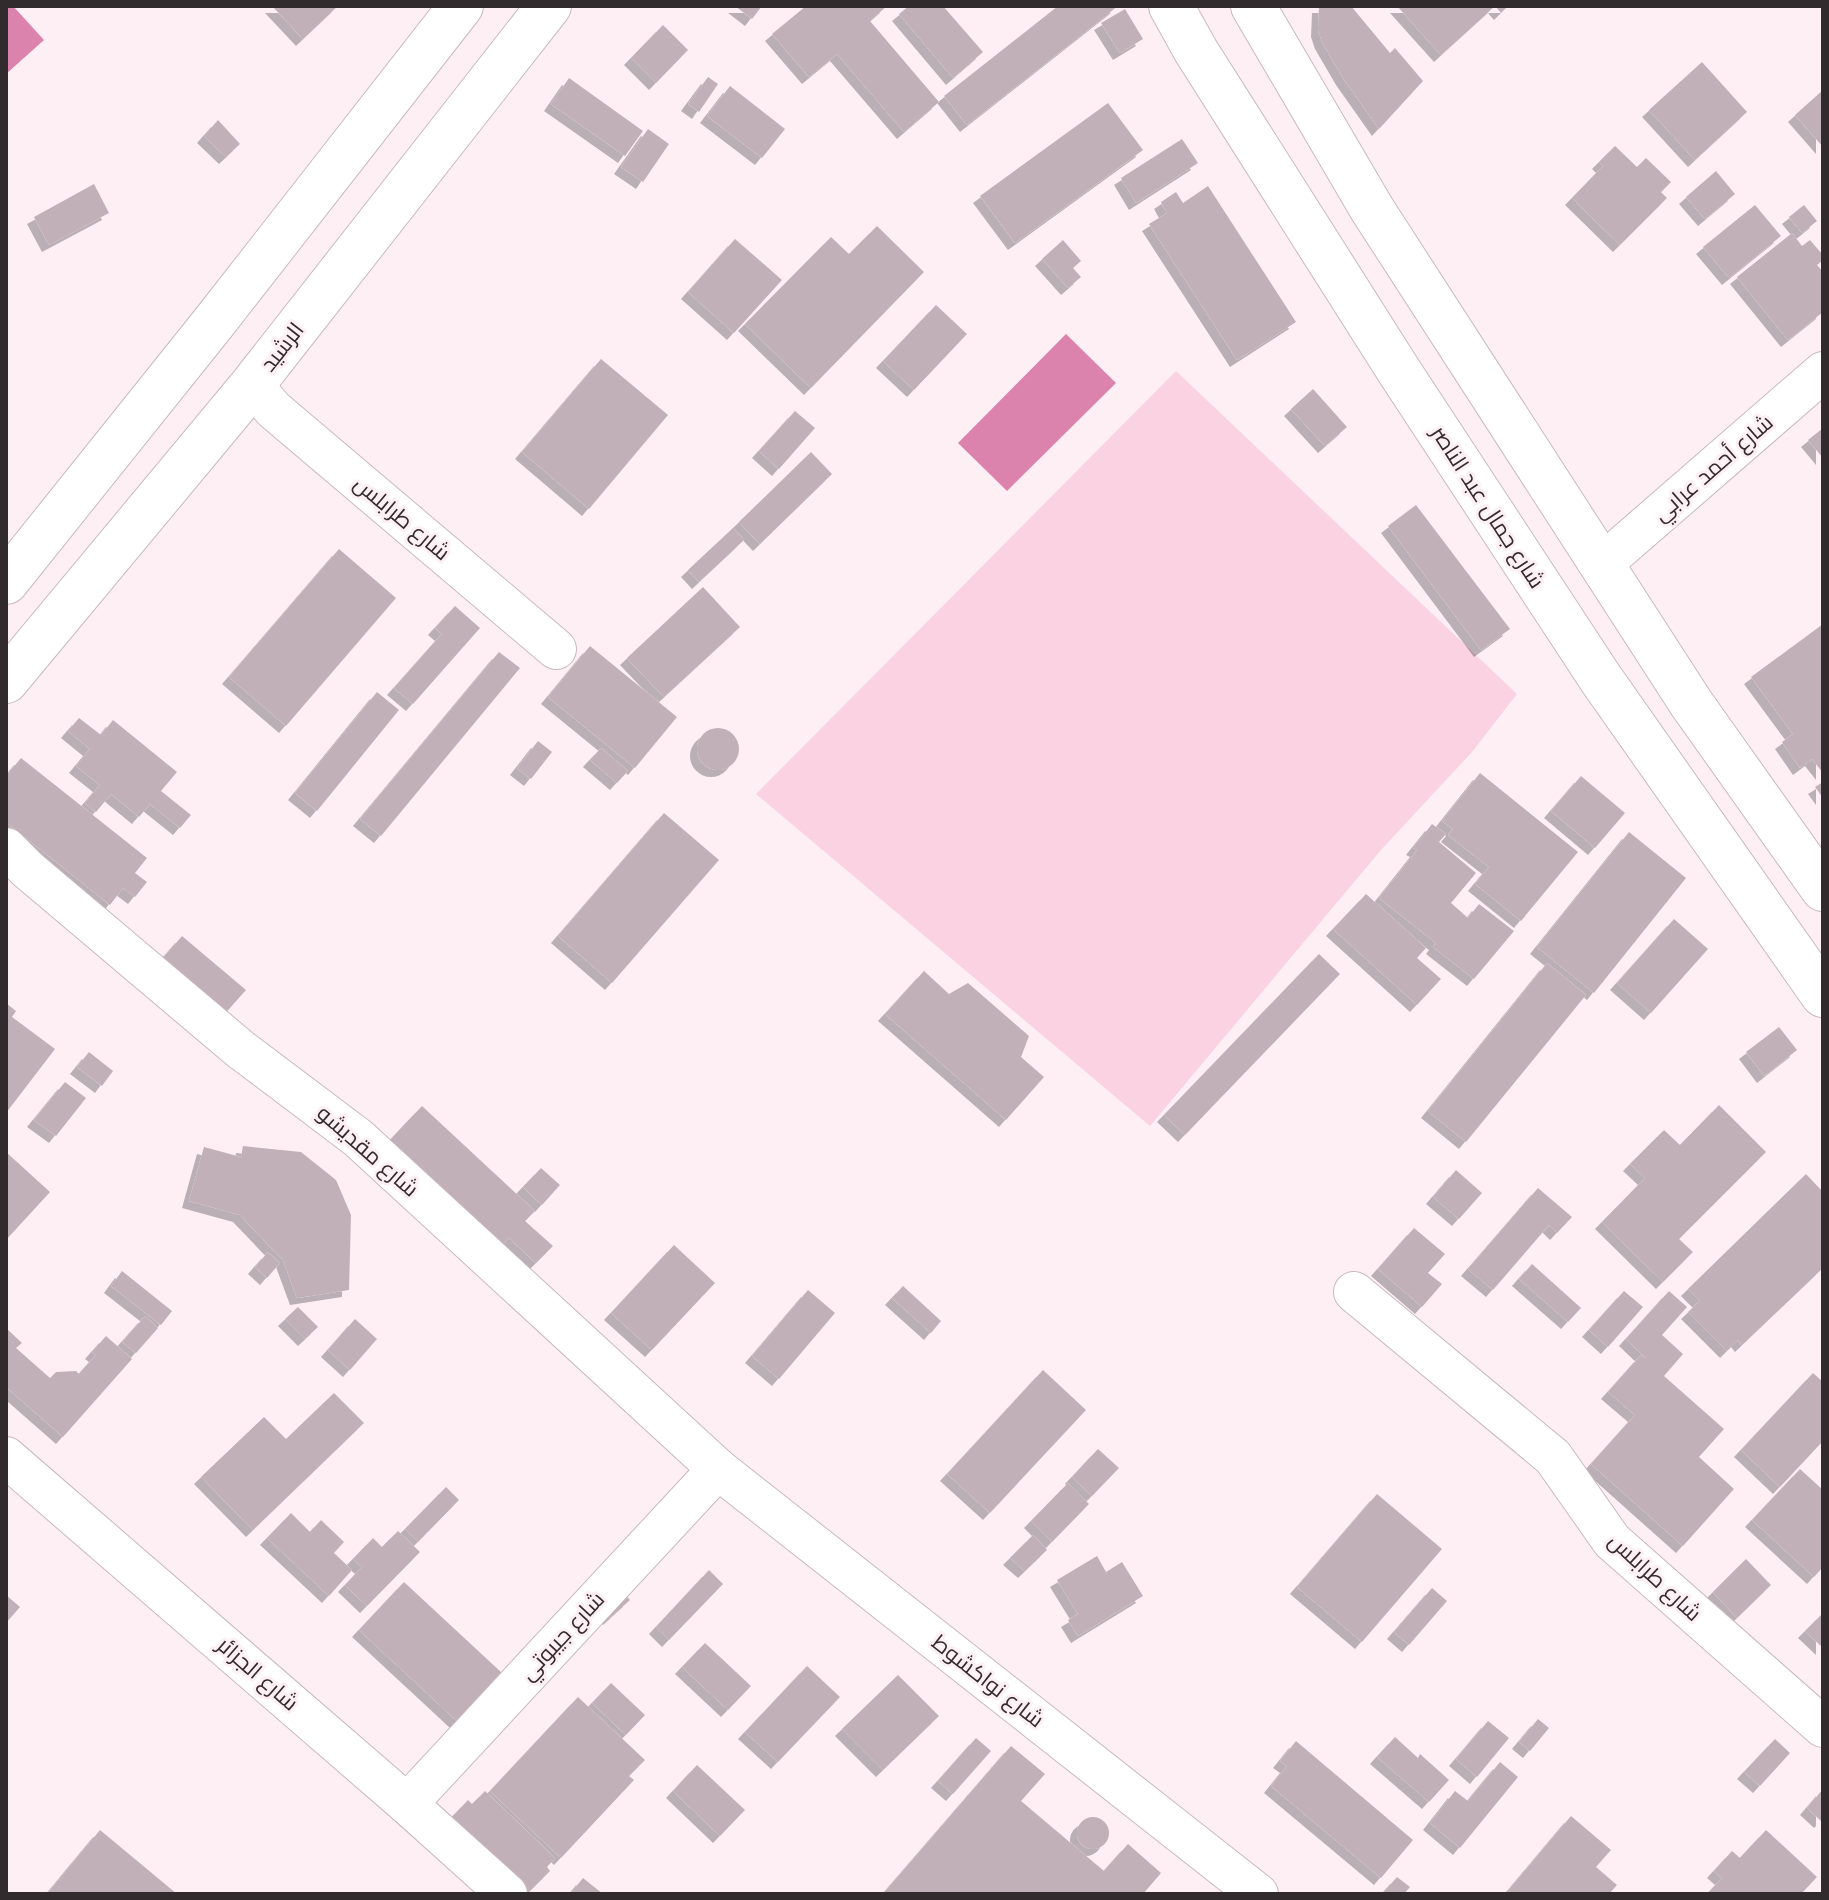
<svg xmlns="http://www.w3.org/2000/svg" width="1829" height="1900" font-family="'DM Sans',Cairo,sans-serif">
<defs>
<filter id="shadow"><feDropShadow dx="-7" dy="7" stdDeviation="0" flood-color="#0004"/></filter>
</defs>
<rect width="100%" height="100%" fill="#feeff5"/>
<path fill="#fad2e2" d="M1176,371l341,323 -45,58 -91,98 -231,276 -394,-332z"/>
<g fill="#dc83ad">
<path d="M6,6h7l31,34 -38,34z"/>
<path d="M1066,334l50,49 -109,108 -49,-48z"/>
</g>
<g fill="#c2b0b8" filter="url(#shadow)">
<path d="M272,6h66l-35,33z"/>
<path d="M735,6h27l-10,13z"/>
<path d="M806,6h81l-17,15 69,81 -35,30 -67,-78 -28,23 -37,-43z"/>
<path d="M909,6h34l40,46 -30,26 -54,-64z"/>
<path d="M1058,6h60l-151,119 -23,-29z"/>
<path d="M1319,6h32l39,47 5,-5 28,33 -44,48 -36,-51 -21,-36 -4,-12z"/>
<path d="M1397,6h111l-7,7 -6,-7 -54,49z"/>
<path d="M1125,9l18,30 -23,14 -19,-30z"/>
<path d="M663,25l25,25 -32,33 -25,-25z"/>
<path d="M1702,62l45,50 -52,48 -46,-50z"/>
<path d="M708,77l10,7 -19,28 -11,-8z"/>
<path d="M569,78l74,53 -18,25 -74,-52z"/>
<path d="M730,86l55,43 -23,29 -55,-42z"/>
<path d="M1823,90v57l-28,-32z"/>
<path d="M1108,103l35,47 -128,93 -35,-47z"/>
<path d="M218,120l22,24 -14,13 -22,-21z"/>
<path d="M648,129l21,15 -26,38 -22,-15z"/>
<path d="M1182,139l16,24 -62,40 -15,-25z"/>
<path d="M1615,146l22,21 9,-9 25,24 -10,10 6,6 -47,47 -48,-47 31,-32 -4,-4z"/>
<path d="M1716,171l19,23 -30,25 -19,-22z"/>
<path d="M94,184l15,29 -60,32 -15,-28z"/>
<path d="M1208,186l88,136 -59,38 -88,-136 18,-11 -6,-11 15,-10 7,11z"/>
<path d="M1755,205l26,31 -52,42 -26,-31z"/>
<path d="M1804,205l13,16 -15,12 -13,-16z"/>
<path d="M877,226l47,46 -113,116 -66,-64 86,-87 18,17z"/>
<path d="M1792,233l10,13 8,-6 13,15v5l-6,5 6,7v40l-35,28 -51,-63z"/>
<path d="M735,239l47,41 -48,53 -46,-41z"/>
<path d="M1063,240l18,21 -8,7 8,9 -13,11 -26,-29z"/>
<path d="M936,305l31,29 -53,56 -31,-29z"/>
<path d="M601,359l67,56 -79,94 -67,-57z"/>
<path d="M1313,389l34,38 -22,19 -34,-37z"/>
<path d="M795,411l20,17 -36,41 -20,-18z"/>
<path d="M1823,428v30l-15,-18z"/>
<path d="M811,452l21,22 -72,70 -21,-22z"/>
<path d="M1416,505l94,124 -29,21 -93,-124z"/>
<path d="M733,528l11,12 -45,42 -11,-12z"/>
<path d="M339,549l57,49 -110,128 -57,-49z"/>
<path d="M703,587l37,40 -76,70 -37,-39z"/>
<path d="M455,606l25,22 -67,76 -19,-16 48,-54 -7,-6z"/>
<path d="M1823,624v149l-11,-14 -12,9 -18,-26 11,-8 -42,-57z"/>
<path d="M590,646l87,71 -42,51 -87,-71z"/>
<path d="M499,652l21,16 -139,168 -21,-17z"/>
<path d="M377,692l22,18 -82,101 -22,-18z"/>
<path d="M79,718l22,17 12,-15 64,52 -16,19 30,24 -11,13 -30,-24 -11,13 -28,-23 -15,18 -11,-9 15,-18 -24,-19 14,-17 -22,-18z"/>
<circle cx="718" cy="749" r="21"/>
<path d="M538,741l14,11 -21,27 -14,-11z"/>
<path d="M601,748l27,23 -11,12 -27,-23z"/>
<path d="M21,758l126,100 -12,15 12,9 -12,15 -12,-9 -13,17 -104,-83v-46z"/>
<path d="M1480,773l98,79 -57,69 -46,-37 14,-17 -41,-32 5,-6 -11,-8z"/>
<path d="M1581,776l44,37 -30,35 -44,-37z"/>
<path d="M1823,782v16l-8,-11z"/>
<path d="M664,813l55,47 -107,123 -54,-47z"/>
<path d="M1432,824l14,10 -7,8 37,31 -25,30 17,15 11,-14 35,27 -40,48 -41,-32 3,-4 -57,-45 38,-48 -4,-2z"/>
<path d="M1629,832l57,46 -92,115 -57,-46z"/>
<path d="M1366,894l60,54 -9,10 24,21 -24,26 -84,-76z"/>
<path d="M1674,919l34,30 -57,64 -34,-30z"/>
<path d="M182,936l64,54 -25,28 -63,-54z"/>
<path d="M1319,954l21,20 -155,161 -21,-20z"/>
<path d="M1547,963l39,32 -120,147 -38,-31z"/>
<path d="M924,971l25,23 19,-11 61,53 -8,21 23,20 -38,43 -121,-106z"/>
<path d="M6,1003l10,8 -4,6 43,32 -49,64z"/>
<path d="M1779,1027l18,23 -33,26 -18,-24z"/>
<path d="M89,1052l24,19 -11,15 -25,-19z"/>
<path d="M65,1082l21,16 -30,38 -22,-16z"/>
<path d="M1719,1105l47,47 -87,87 14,13 -30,30 -61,-60 43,-44 -15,-14 34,-34 16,15z"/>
<path d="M422,1106l113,105 -10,10 28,25 -17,17 -27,-25 -7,7 -113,-104z"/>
<path d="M243,1146l58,6 35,28 15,35 -2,75 -52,8 -14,-38 -43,-45 -51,-14 15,-54 37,10z"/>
<path d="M6,1152l44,40 -44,48z"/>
<path d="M541,1168l19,17 -18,20 -19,-18z"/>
<path d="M1456,1170l26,23 -23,26 -26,-22z"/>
<path d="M1806,1174l17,18v76l-81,77 -4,-5 -11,11 -39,-39 12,-11 -12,-12z"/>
<path d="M1538,1188l34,29 -15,16 -8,-8 -56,65 -25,-21z"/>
<path d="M1414,1228l31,26 -17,19 14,11 -20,23 -44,-38z"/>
<path d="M674,1245l41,38 -63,67 -41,-37z"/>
<path d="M268,1252l12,11 -13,15 -12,-11z"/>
<path d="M1532,1264l49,44 -13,14 -49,-43z"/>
<path d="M122,1271l50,40 -11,14 -50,-39z"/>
<path d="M903,1286l38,35 -10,12 -39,-35z"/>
<path d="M808,1290l27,23 -56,66 -27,-23z"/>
<path d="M1624,1291l19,16 -35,40 -19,-17z"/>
<path d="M1669,1291l18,16 -25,28 21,19 -19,22 60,53 -25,28 35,32 -51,57 -92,-82 44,-49 -27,-23 33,-37 7,5 -22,-21z"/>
<path d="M298,1307l20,20 -13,12 -20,-20z"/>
<path d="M145,1316l13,12 -22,25 -14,-11z"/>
<path d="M355,1319l22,20 -27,31 -22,-20z"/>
<path d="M6,1328l16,15 -6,5 34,30 6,-6 20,-1 3,3 17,-19 -4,-3 14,-16 26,23 -69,78 -57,-50z"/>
<path d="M1043,1370l43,40 -96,103 -43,-39z"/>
<path d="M1813,1373l10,9v59l-43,46 -39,-37z"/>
<path d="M334,1393l30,30 -111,107 -52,-53 63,-60 22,22z"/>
<path d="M1098,1449l21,19 -27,28 -20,-19z"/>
<path d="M1800,1469l23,21v77l-9,10 -62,-57z"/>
<path d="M1068,1483l21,21 -37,38 -21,-21z"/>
<path d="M446,1487l13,13 -41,42 -13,-13z"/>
<path d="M1377,1494l65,55 -80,93 -65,-55z"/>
<path d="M291,1513l19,19 11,-12 23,22 -10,11 18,17 -23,26 -62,-58z"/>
<path d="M398,1531l22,21 -53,54 -22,-21 17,-18 -9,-8 20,-21 9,9z"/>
<path d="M1033,1535l14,15 -22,21 -15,-13z"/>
<path d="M1097,1556l9,16 16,-10 21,34 -65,40 -10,-16 10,-6 -21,-34z"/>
<path d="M1746,1559l25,26 -34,33 -24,-26z"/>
<path d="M709,1570l14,14 -54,56 -13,-13z"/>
<path d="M404,1582l98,91 -45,48 -98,-91z"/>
<path d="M618,1587l12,13 -20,18 -11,-14z"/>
<path d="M1432,1588l15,13 -38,44 -15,-13z"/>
<path d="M6,1595l14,12 -14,16z"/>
<path d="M1823,1613v35l-18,-17z"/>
<path d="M705,1643l46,43 -23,24 -46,-43z"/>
<path d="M807,1666l33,31 -62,65 -33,-30z"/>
<path d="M898,1675l41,41 -56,54 -41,-41z"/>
<path d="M611,1683l34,32 -19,20 -34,-32z"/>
<path d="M578,1697l67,63 -16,16 5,4 -73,78 -71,-67z"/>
<path d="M1538,1719l11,9 -19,23 -11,-9z"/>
<path d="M1488,1721l21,17 -32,39 -21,-18z"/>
<path d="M1395,1737l23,21 2,-4 29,26 -20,22 -52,-45z"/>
<path d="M976,1738l15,13 -38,43 -15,-13z"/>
<path d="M1775,1739l15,14 -30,33 -16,-14z"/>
<path d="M1296,1741l117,99 -32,38 -110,-92 16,-20 -7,-5z"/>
<path d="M1011,1746l34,28 -24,27 83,70 24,-27 33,29 -18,21h-260z"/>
<path d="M1500,1762l18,15 -58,71 -30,-25 25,-32 13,10z"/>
<path d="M697,1765l48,45 -25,26 -47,-45z"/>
<path d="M1823,1789v30l-2,2 -14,-13z"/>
<path d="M485,1791l70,67 -8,9 3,4 -21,21 -78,-74 17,-18 4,4z"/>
<path d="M1571,1816l40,34 -15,17 21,18 -8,9h-98l-3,-3z"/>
<circle cx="1093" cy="1833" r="16"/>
<path d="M100,1830l77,64h-130z"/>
<path d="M1766,1830l51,47 -16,17h-94l15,-16 -8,-7 18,-20 8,7z"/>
<path d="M1397,1877l13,10 -6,7h-22z"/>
<path d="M583,1878l20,16h-33z"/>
</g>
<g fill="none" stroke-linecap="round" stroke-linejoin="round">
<defs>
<g id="minor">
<path d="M252,385l22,25 282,239"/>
<path d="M1602,564l221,-192"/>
<path d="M6,848l21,21 213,180 118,89 360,331 540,425"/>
<path d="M1354,1292l199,165 59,84 211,186"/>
<path d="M6,1457l401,347 100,90"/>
<path d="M407,1804l311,-335"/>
</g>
<g id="major">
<path d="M1171,6l25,45 203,320 202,308 222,316"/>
<path d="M1253,6l119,203 319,494 132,186"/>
<path d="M6,582l209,-261 246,-315"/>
<path d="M6,681l246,-296 297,-379"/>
</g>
</defs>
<use href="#minor" stroke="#cab8c0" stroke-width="42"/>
<use href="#major" stroke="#cab8c0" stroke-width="46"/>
<use href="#minor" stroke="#fff" stroke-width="40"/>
<use href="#major" stroke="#fff" stroke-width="44"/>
</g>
<g text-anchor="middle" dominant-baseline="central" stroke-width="6" stroke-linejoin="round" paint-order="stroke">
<g font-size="22" fill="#322b2d" stroke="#feeff5">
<text transform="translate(282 347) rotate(-52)">الرشيد</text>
<text transform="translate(1713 468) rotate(-41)">شارع أحمد عرابي</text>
<text transform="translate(1488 507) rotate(57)">شارع جمال عبد الناصر</text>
<text transform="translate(402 518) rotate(40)">شارع طرابلس</text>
<text transform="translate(368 1151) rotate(41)">شارع مقديشو</text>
<text transform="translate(1655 1577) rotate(43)">شارع طرابلس</text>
<text transform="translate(562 1636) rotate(-47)">شارع جيبوتي</text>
<text transform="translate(258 1674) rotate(41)">شارع الجزائر</text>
<text transform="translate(988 1681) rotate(38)">شارع نواكشوط</text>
</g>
</g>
<rect width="1829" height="1900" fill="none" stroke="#322b2d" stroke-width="16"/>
</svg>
